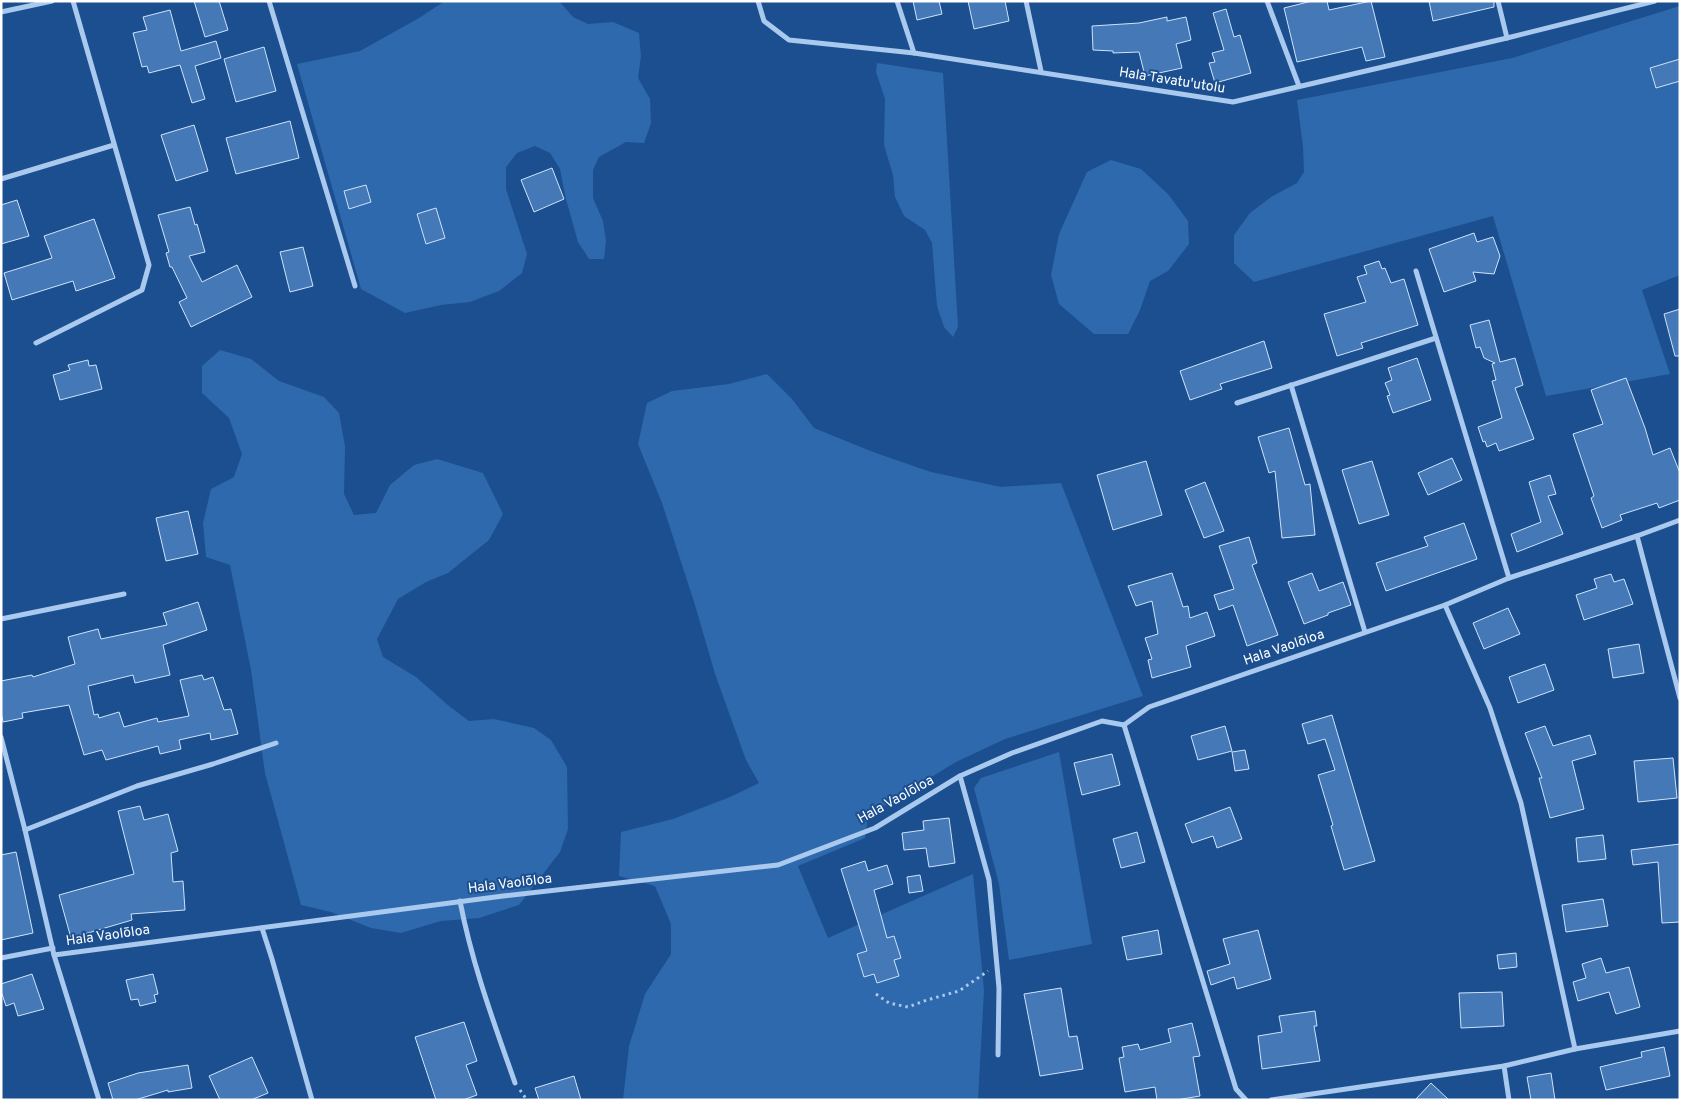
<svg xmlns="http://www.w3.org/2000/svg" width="1681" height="1101" font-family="Overpass,sans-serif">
<rect width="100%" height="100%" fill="#1b4f8f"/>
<g fill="#2e69ad">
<path d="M445,1h114l14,16 15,7 25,-2 26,11 2,23 -3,22 12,21 1,24 -7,20 -18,-1 -27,15 -6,13v28l10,23 3,20 -2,18h-15l-11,-17 -12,-43 -6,-30 -10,-16 -15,-7 -18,7 -11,14v22l21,65 -5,19 -23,18 -29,11 -29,3 -36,8 -44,-24 -64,-225 63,-13 59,-33z"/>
<path d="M1680,6v269l-38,15 28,84 -124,22 -53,-180 -239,66 -20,-19v-28l16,-22 21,-16 26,-14 7,-11 -1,-25 -6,-47 215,-42z"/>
<path d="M877,63l66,10 15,254 -5,10 -9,-10 -7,-21 -5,-63 -7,-13 -21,-14 -9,-19 -2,-22 -9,-30 1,-46 -9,-27z"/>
<path d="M1111,160l30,9 27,25 20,27 1,23 -21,27 -18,10 -10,29 -12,24h-34l-35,-30 -8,-29 8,-41 28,-62z"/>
<path d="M220,350l31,9 28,22 45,16 15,16 6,33 -1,48 10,21 22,-2 14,-28 24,-20 23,-6 46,14 20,41 -14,26 -41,33 -22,9 -28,17 -21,40 6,18 33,20 33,29 20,15 25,-2 40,9 17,12 16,27 1,62 -8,23 -41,53 -40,13 -38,3 -40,12 -30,-5 -40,-16 -30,-7 -36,-132 -14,-103 -21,-105 -24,-8 -3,-34 8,-34 23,-12 8,-23 -13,-36 -27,-25v-27z"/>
<path d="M767,374l25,25 22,29 59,24 58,20 70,15 60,-4 82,213 -138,43 -49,23 -88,54 -3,22 -67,28 30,72 145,-64 11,116 -6,110h-355l6,-54 16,-52 26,-40v-30l-16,-38 -36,-10 2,-44 52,-13 57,-22 29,-14 -13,-23 -31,-86 -20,-69 -33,-102 -24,-59 9,-41 25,-12 57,-7z"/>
<path d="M1059,752l33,192 -83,16 -10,-76 -25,-96 7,-10z"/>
</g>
<g fill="#4478b7" stroke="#cfe3fa">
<path d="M194,1h25l9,29 -23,7z"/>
<path d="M913,1h26l3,13 -25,6z"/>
<path d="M968,1h37l4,20 -35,8z"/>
<path d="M1312,1h15l2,9 42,-9 14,56 -19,4 -4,-14 -65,15 -13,-54z"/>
<path d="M1429,1h65v6l-61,14z"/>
<path d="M1226,9l8,28 6,-2 11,38 -36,10 -6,-20 6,-1 -3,-9 12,-3 -11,-37z"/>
<path d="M170,10l11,41 35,-10 5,17 -26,8 10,33 -13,4 -12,-38 -31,8 -2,-7 -5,1 -9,-34 14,-3 -4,-13z"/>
<path d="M1167,17v4l19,-4 5,23 -15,4 6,24 -37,8 -6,-24 -26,1v-2l-20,-1 -1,-24 47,-3z"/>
<path d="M264,47l12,44 -40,11 -12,-43z"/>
<path d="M1680,59v22l-24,7 -6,-20z"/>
<path d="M290,121l9,37 -63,16 -10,-36z"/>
<path d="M194,125l14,46 -32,10 -15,-46z"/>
<path d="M552,168l12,31 -30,13 -13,-32z"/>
<path d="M366,185l5,17 -22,7 -5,-18z"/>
<path d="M17,200l12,36 -28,8v-39z"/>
<path d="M190,207l5,18 2,-1 8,28 -16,4 13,26 35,-17 15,32 -61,30 -12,-25 8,-4 -15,-31h-2l-4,-14 3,-1 -11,-37z"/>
<path d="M436,208l9,30 -19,6 -9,-30z"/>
<path d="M94,219l21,59 -39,13 -3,-10 -61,19 -8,-27 48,-15 -8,-22z"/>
<path d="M1474,233l3,9 16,-5 7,19 -6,18 -21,-2 3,9 -32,11 -15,-43z"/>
<path d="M303,247l10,39 -23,6 -10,-40z"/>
<path d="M1379,261l3,8 3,-1 6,15 13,-4 14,46 -57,18 2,5 -26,8 -13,-42 42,-12 -9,-25 10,-3 -3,-8z"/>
<path d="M1680,309v47h-5l-11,-42z"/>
<path d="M1489,320l11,42 15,-4 8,27 -8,3 19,51 -35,12 -3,-8 -9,4 -2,-6 -2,1 -5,-15 24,-9 -10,-37 4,-1 -4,-16 3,-1 -11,-5 -4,-11 -4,1 -6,-23z"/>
<path d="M1264,341l8,27 -52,16 2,5 -32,11 -10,-29z"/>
<path d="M1417,358l14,42 -38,13 -6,-17 3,-1 -5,-12 7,-3 -4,-12z"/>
<path d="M88,360l1,6 7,-1 6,24 -42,11 -7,-25 17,-5 -2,-5z"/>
<path d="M1626,378l19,50 8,27 17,-7 10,25v27l-21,8 -2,-5 -37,12 2,5 -20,8 -11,-30 3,-2 -21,-62 30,-10 -12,-34z"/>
<path d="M1289,428l16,57 5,-1 5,51 -33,3 -7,-67 -6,2 -11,-36z"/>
<path d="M1452,458l10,22 -34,15 -10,-22z"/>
<path d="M1146,461l16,54 -49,15 -16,-55z"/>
<path d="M1372,461l17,54 -30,9 -17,-54z"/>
<path d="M1550,475l6,19 -8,2 15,38 -46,18 -6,-18 30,-12 -12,-40z"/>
<path d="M1205,482l19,49 -20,7 -19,-48z"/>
<path d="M188,511l10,43 -32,7 -10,-43z"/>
<path d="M1464,523l13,36 -91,32 -10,-28 52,-17 -4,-9z"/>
<path d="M1249,537l8,26 -5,2 26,70 -31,11 -14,-41 -14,5 -5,-15 20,-6 -15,-43z"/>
<path d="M1172,573l11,34 5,-1 2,12 17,-6 8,24 -29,10 5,21 -39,11 -4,-18 4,-1 -7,-21 13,-4 -6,-33 -16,5 -8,-20z"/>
<path d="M1312,573l7,18 24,-9 8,23 -23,8v2l-24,9 -16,-42z"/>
<path d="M1611,574l3,8 10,-3 9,25 -49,16 -8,-25 21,-7 -3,-9z"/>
<path d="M198,602l9,28 -44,15 7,30 -35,8 -2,-8 -45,11 6,29 4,-1 1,4 20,-6 5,15 33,-9 1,4 31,-6 -9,-36 22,-5 2,5 9,-3 11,33 7,-1 7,25 -27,6 -1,-7 -31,7 2,9 -21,5 -2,-8 -52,14 -4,-10 -18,5 -15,-50 -47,8 1,5 -20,4 -2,-10v-31l31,-6 1,2 42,-13 -7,-27 30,-8 3,10 66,-14 -4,-12z"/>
<path d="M1508,608l12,26 -36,15 -11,-26z"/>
<path d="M1639,644l5,29 -31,5 -5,-29z"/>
<path d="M1545,664l9,26 -36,13 -9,-26z"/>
<path d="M1332,715l43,146 -31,9 -13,-44 2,-1 -15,-50 17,-5 -10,-31 -17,5 -6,-20z"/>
<path d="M1225,726l7,25 -34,9 -7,-24z"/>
<path d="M1545,726l8,20 37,-11 6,19 -24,7 12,48 -34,9 -11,-40h3l-17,-45z"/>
<path d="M1245,750l4,19 -14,2 -3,-19z"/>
<path d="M1112,754l8,31 -38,10 -8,-32z"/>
<path d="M1673,758l4,40 -39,4 -4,-41z"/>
<path d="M140,806l4,14 24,-6 10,37 -7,2 2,29 10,-1 2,29 -54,4 1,6 -61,18 -12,-43 75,-21 -16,-63z"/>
<path d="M1230,807l12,32 -25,9 -4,-12 -21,7 -7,-19z"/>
<path d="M949,818l6,45 -26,4 -3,-19 -22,2 -2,-17 22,-3 -1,-9z"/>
<path d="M1137,832l8,30 -24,6 -8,-29z"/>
<path d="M1603,835l3,24 -28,3 -2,-24z"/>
<path d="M1680,844v78l-18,1 -4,-61 -25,3 -2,-15z"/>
<path d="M16,852l17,81 -32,7v-85z"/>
<path d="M865,861l3,10 19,-6 6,19 -19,6 13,48 7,-2 7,22 -7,2 5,16 -22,7 -3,-9 -10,3 -7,-23 10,-3 -26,-82z"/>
<path d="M920,875l3,16 -14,2 -2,-16z"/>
<path d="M1603,899l5,27 -42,6 -4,-27z"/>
<path d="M1158,930l4,24 -35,6 -5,-23z"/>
<path d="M1258,930l13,49 -34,10 -3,-12 -23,8 -4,-14 23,-7 -7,-25z"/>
<path d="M1516,953l1,14 -18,2 -2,-14z"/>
<path d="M1601,958l5,15 23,-6 11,40 -24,7 -7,-22 -31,9 -5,-19 13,-4 -4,-14z"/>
<path d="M32,974l12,35 -26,7 -4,-13 -8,3 -5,-15v-7z"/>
<path d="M153,974l5,20 -4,1 2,7 -16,4 -2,-7 -7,1 -5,-20z"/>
<path d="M1061,988l8,49 8,-1 6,33 -43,7 -16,-82z"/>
<path d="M1502,992l2,34 -43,2 -2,-35z"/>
<path d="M1315,1011l2,15h-3l6,35 -58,8 -4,-33 24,-4 -3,-16z"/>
<path d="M464,1022l13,39 -11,4 11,30 -14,5h-27l-21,-63z"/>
<path d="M1192,1023l8,33 -7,1 7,39 -24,4h-19l-2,-13 -30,5 -6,-34 5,-1 -2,-10 16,-3 2,6 31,-8 -3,-13z"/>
<path d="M1664,1047l6,29 -64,14 -6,-23 42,-10 -1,-5z"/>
<path d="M252,1057l16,36 -17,7h-31l-11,-24z"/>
<path d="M188,1065l4,23 -24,4v-2l-33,10h-22l-5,-17 30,-10z"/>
<path d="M1551,1073l4,27h-24l-4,-23z"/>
<path d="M574,1076l7,24h-42l-4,-12z"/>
<path d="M1431,1083l18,17h-34z"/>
</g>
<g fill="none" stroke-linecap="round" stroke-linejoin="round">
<g stroke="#a9c9ee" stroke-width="3" stroke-dasharray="2.5 4" stroke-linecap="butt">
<path d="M876,994l13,9 19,4 19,-7 32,-9 29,-20"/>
<path d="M520,1090l7,10"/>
</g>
<g stroke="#a9c9ee" stroke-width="5">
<path d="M269,1l86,285"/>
<path d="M758,1l6,20 25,19 125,13 319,49 274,-64 148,-37"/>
<path d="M897,1l17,52"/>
<path d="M1026,1l15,70"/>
<path d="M1267,1l32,85"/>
<path d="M1498,1l9,37"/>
<path d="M1,12l51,-11"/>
<path d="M1,179l113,-34"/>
<path d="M1416,271l93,307"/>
<path d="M36,343l106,-53 7,-25 -76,-264"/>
<path d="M1291,385l74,247"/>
<path d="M1237,403l199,-65"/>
<path d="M1637,536l43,162"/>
<path d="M1,619l123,-25"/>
<path d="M1124,725l112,364 10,11"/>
<path d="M1,737l24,93"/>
<path d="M960,776l29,104 10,108 -1,67"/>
<path d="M460,901c12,63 34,122 55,182"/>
<path d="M262,928l10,31 40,141"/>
<path d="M54,955l449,-59 275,-31 97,-37 85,-52 52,-23 90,-32 22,4 25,-18 296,-102 64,-27 128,-42 43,-16"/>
<path d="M1,958l52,-10"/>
<path d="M1575,1049l105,-18"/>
<path d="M1504,1066l5,34"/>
<path d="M99,1100l-45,-145 -29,-125 112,-44 76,-22 63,-21"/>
<path d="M1271,1100l233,-34 71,-17 -54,-246 -31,-95 -45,-103"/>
</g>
</g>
<g text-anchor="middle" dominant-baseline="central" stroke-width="4" stroke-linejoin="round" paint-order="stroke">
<g font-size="14" fill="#fff" stroke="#1b4f8f">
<text transform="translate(1172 81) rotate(9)">Hala Tavatu'utolu</text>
<text transform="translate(1284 648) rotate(-19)">Hala Vaolōloa</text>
<text transform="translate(896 800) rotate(-29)">Hala Vaolōloa</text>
<text transform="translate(510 884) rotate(-7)">Hala Vaolōloa</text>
<text transform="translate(108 936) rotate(-8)">Hala Vaolōloa</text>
</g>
</g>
<rect width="1681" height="1101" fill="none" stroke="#ffffff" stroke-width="5"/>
</svg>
